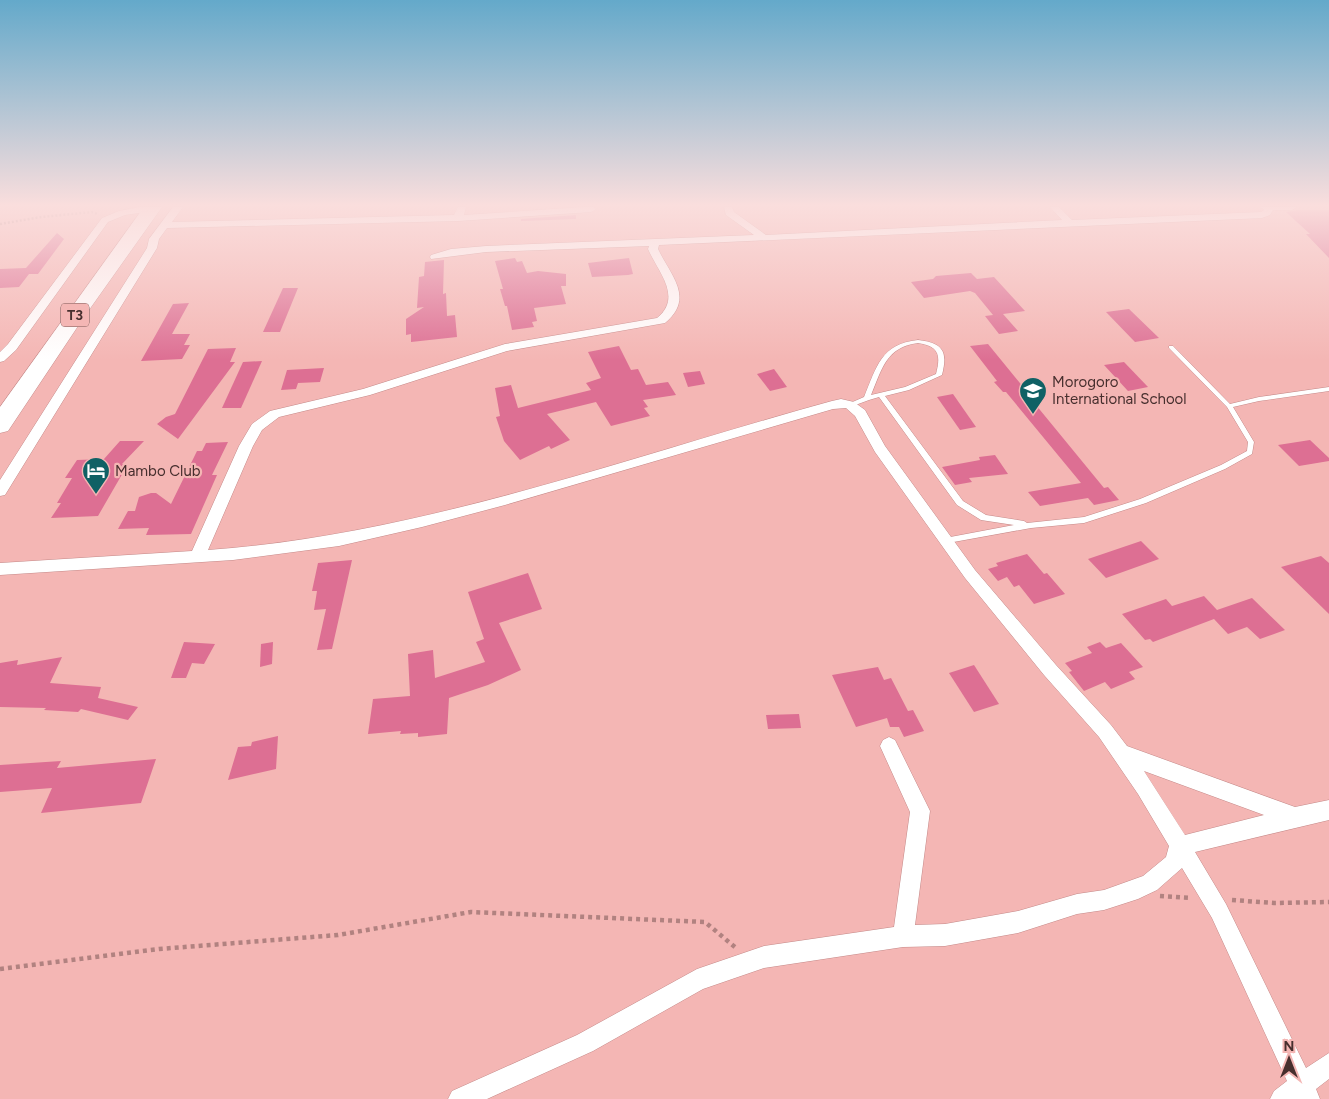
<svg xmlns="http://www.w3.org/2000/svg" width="1329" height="1099" font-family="Figtree,sans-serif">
<rect width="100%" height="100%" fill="#f4b6b4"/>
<g fill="#dd6f93">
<path d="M1298,210h31v48l-23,-24h4l-24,-22z"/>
<path d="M576,215v4l-55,2v-2z"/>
<path d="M57,233l7,6 -26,35h-9l-10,13 -19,1v-19l26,-1z"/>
<path d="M515,258l2,4 5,-1 5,12 11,-2 28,3v12h-5l5,18 -32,4 3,13 -5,1 2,5 -22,3 -5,-24h-2l-5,-17h3l-8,-28z"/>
<path d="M629,258l4,16 -5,1 -36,2 -4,-14z"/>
<path d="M444,260l-1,34 3,-1 1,23 8,-1 2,22 -46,5v-8l-5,1v-16l18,-12 -7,1 2,-31 5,-1 1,-14z"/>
<path d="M971,273l6,6 17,-2 31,34 -22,3 15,17 -19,3 -14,-18 8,-1 -18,-22 -5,-2 -46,7 -13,-16 22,-3 3,-3z"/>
<path d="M283,288h15l-18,44h-17z"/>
<path d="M189,303l-17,31h18l-6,11h6l-8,14 -41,2 32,-57z"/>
<path d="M1129,309l30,29 -24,4 -29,-30z"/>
<path d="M988,344l36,44h-2l82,100 4,-1 11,13 -25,5 -6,-7 -48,8 -12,-14 53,-9 -75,-91h-3l-9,-10 3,-1 -27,-35z"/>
<path d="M619,346l12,24 7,-1 8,16 22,-3 8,13 -33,5 5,7 -4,1 6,8 -39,10 -15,-24 -49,12 23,26 -19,9 -2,-3 -29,14 -16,-19 -8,-24 4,-1 -5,-28 16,-3 7,23 73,-18 -5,-7 15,-5 -13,-26z"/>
<path d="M236,348l-6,14h5l-57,77 -21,-15 9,-7 9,-3 33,-65z"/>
<path d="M262,361l-21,47h-19l21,-46z"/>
<path d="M1124,362l24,25 -20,4 -24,-26z"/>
<path d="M324,368l-4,14 -22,1 -2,6 -15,1 6,-20z"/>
<path d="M774,369l13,18 -17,4 -13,-17z"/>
<path d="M700,371l5,13 -17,3 -5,-14z"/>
<path d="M953,394l23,33 -16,3 -23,-33z"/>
<path d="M1310,440l19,18v3l-30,5 -21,-21z"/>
<path d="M120,441h24l-22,23h6l-30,52 -47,2 10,-15h-4l15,-25h-7l12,-18 27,-1z"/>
<path d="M228,442l-16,33h5l-26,59 -45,1 3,-7 -31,1 10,-18h7l4,-14 12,-4h5l15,11 26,-53h5l4,-8z"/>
<path d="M995,455l13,19 -39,4 3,4 -17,3 -13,-18 38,-7 -1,-3z"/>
<path d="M1141,541l18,18 -53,19 -18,-19z"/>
<path d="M1027,554l17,20 3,-1 18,21 -31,10 -15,-19 -5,2 -7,-10 -9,4 -10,-12 10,-3 -2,-3z"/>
<path d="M1321,556l8,7v51l-48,-47z"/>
<path d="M352,560l-20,89 -15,1 9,-41 -12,1 3,-19h-5l6,-28z"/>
<path d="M528,573l14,36 -43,14 22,47 -33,15 -39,13 -2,36 -29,3v-4l-18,1 1,-3 -33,3 5,-35 37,-3 -2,-42 25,-4 2,28 50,-16 -9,-20 8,-3 -16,-47z"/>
<path d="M1204,596l13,14 35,-12 33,32 -25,9 -13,-12 -19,7 -14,-15 -61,23 -3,-3 -5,1 -23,-26 44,-15 6,7z"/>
<path d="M184,642l31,2 -11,20 -12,-1 -6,15h-15z"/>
<path d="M273,642l-1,22 -12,3 1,-23z"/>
<path d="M1100,642l6,6 15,-5 22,24 -14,5 6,7 -24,10 -6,-7 -21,9 -15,-19 3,-1 -7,-8 27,-10 -5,-6z"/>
<path d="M62,657l-12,26 51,4 -3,11 40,9 -10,13 -47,-11 -3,3 -34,-2 2,-2 -46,-1v-44l18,-3 -1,5z"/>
<path d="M974,665l25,39 -25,8 -25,-39z"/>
<path d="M878,667l6,13 7,-2 17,33 5,-1 11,21 -20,6 -5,-10h-9l-3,-9 -31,9 -24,-52z"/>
<path d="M799,714l2,14 -33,1 -2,-14z"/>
<path d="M278,736l-2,33 -48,11 10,-33 13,-1 1,-4z"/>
<path d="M156,759l-15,44 -100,10 11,-25 -52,4v-27l61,-4 -4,7z"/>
</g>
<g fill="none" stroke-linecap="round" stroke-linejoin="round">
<defs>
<path id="lane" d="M918,340c25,3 30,11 24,35l-33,15 -24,6 78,105 23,14 38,6 3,2 57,-6 56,-18 81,-34 26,-14 1,-9 -21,-35 -58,-59v-2h4l57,58 29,-7 70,-10v4l-70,10 -26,6 21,35 -2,12 -27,15 -79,34 -62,20 -53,5 -83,15 -3,-1 -1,-2 1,-2 69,-13 -33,-5 -24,-15 -78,-108 -10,3 -19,7 -3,-2 1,-1 16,-7c13,-31 17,-53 54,-57zM918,343c21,3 23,12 18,31l-31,13 -34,8c11,-26 15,-48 47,-52z"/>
<g id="street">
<path d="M140,207l17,1 -5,3 -27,4 -17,7 -92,128 -12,11 -4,1v-10l8,-8 94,-126 17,-7z"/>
<path d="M173,207h10l-11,15 282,-7 4,-8h8l-2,8 120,-8h9l3,2 -5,3 -133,9 -291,7 -8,11 -2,9 -152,247 -5,1v-16l147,-232 2,-9z"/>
<path d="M724,207h8l2,5 32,23 296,-15 -12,-13h9l13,13 189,-8 3,-2 -3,-3h36l-5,3h-19l-3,5 -8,3 -603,27 -1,4c13,27 37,49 7,74l-158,28 -137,44 -91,22 -17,13 -9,16 -45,104c212,-15 420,-93 624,-149l9,-2 13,3 11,8 20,36 90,124 81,95 55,60 16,21 168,61 34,-7v20l-134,32 31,52 80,164 23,-15v26l-13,10 4,10h-50l4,-8 13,-10 -75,-163 -30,-50 -25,22 -19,9 -34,11 -27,4 -59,19 -73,13 -42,1 -139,21 -61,21 -110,62 -106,48h-39l4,-8 125,-56 120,-66 67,-23 130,-19 16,-115 -30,-66 3,-6 6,-3 6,3 35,71 -15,114 30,-1 73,-13 59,-17 27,-4 39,-14 23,-19 3,-11 -31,-52 -39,-57 -55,-62 -79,-97 -90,-126 -20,-36 -9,-8 -13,1 -328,96 -83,22 -83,19 -106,14 -233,15v-12l192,-12 47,-105 13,-22 18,-13 93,-22 142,-45 152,-26c26,-21 1,-46 -9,-69l1,-3 -163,6 -55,7 -1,-2 1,-2 20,-6 35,-3 268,-11 -28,-20zM1144,771l120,44 -79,20z"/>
</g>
<path id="highway" d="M144,207h18l-78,110 -76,114 -8,2v-26z"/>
</defs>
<use href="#lane" stroke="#c48988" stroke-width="1"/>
<use href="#street" stroke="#c48988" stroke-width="1"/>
<use href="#highway" stroke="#c48988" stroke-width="1"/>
<path stroke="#b18280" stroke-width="2.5" stroke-dasharray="2 2" stroke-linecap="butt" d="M0,224l41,-7 51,-5 6,2"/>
<g stroke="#b18280" stroke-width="4.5" stroke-dasharray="4 4" stroke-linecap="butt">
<path d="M1160,896l31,2"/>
<path d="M1232,900l42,3 55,-1"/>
<path d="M0,969l159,-20 179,-14 133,-23 234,10 31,26"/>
</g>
<use href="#lane" fill="#fff" fill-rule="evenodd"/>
<use href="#street" fill="#fff" fill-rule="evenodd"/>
<use href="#highway" fill="#fff" fill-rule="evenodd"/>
</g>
<linearGradient id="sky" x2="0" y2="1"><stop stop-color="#64a9ca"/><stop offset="0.57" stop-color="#fadedd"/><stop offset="1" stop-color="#fadedd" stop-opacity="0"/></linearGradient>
<rect width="1329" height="360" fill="url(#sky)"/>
<defs>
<symbol id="school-pin" viewBox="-11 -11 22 30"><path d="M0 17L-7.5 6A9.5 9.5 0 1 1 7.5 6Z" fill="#106165" stroke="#f4b6b4"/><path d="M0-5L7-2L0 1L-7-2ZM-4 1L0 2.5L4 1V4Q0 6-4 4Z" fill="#fff"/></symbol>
<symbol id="hotel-pin" viewBox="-11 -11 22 30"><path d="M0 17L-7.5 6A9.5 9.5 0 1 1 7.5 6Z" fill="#106165" stroke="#f4b6b4"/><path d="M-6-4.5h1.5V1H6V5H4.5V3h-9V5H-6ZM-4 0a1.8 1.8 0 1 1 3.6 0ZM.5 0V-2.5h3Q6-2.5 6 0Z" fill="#fff"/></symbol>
</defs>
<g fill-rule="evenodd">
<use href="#school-pin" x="1017" y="375" width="32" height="43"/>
<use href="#hotel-pin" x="80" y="455" width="32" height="43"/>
</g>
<g text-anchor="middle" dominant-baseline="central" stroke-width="4.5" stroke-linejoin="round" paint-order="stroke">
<rect fill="#f4b6b4" stroke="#7b5856" stroke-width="1" x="61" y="303.5" width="28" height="23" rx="4"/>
<g font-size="14" font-weight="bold" fill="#472f2e">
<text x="75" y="315">T3</text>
</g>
<g font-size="15" fill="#472f2e" stroke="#f4b6b4" text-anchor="start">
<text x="1052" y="382">Morogoro<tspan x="1052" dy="17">International School</tspan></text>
<text x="115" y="471">Mambo Club</text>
</g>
</g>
<g transform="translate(1289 1059)" stroke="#f4b6b4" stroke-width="4" paint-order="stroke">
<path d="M0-4L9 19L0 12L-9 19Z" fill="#472f2e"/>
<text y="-8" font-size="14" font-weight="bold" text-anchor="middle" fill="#472f2e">N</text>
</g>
</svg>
